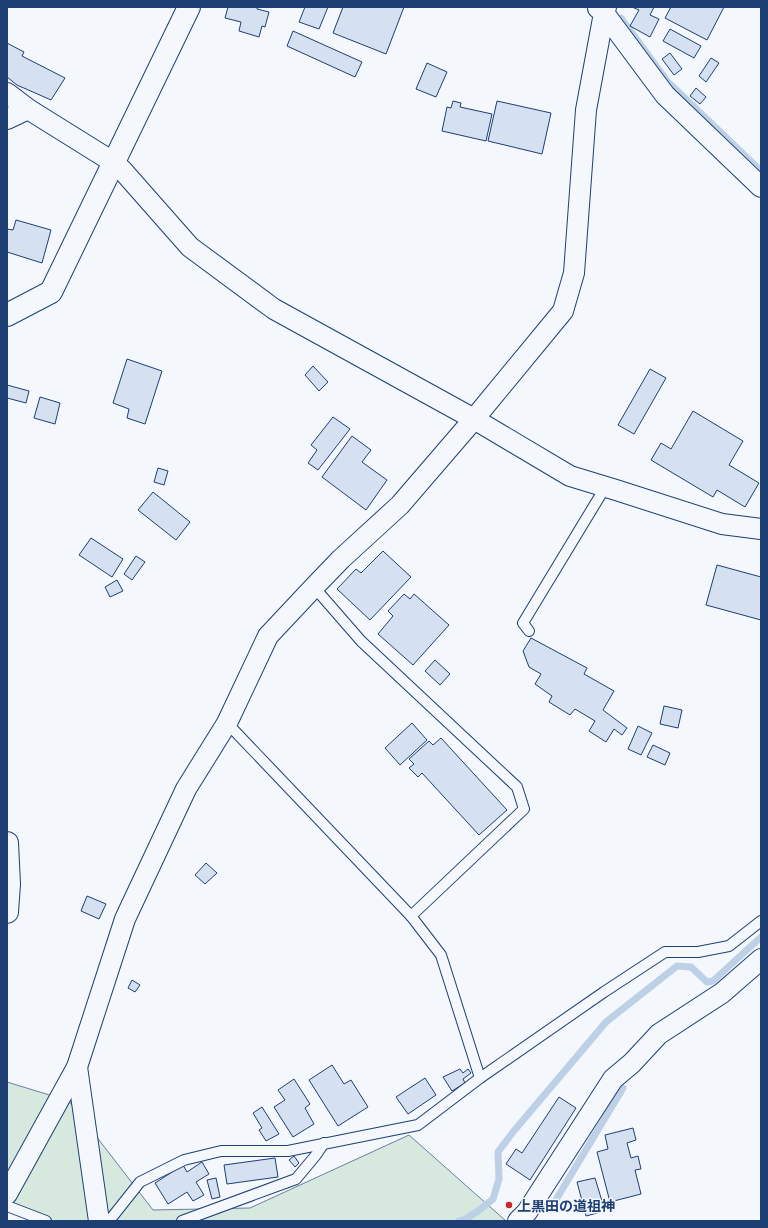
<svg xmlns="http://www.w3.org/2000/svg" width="768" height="1228" font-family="Literata,'Noto Sans JP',serif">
<rect width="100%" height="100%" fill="#f4f7fb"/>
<path fill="#d7e8df" stroke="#687fa3" d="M7,1082l62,19 84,109 97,-2 159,-73 97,86h-455l-44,-19z"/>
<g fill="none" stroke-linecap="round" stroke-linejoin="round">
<g stroke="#bed0e5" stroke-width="7">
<path d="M621,18l47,64 93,89"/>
<path d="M551,1208l72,-120"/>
<path d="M459,1221l5,-1 14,-9 15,-12 6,-20 -1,-27 15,-20 93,-110 71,-56 14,1 16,15 6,-1 48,-44"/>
</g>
</g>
<g fill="#d5e0f0" stroke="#1d3f73">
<path d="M228,7h29v2l12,3 -4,15 -3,-1 -3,11 -20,-6 2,-9 -16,-4z"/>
<path d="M305,7h23l-9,22 -20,-7z"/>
<path d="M343,7h61l-18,47 -53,-21z"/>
<path d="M632,7h22l-4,8 9,4 -9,18 -20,-11 9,-16z"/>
<path d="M671,7h53l-17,33 -42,-22z"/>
<path d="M670,29l31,17 -7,12 -31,-17z"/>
<path d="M293,31l69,31 -7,15 -68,-31z"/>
<path d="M7,43l17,9 -2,4 43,22 -14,22 -34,-15 -10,-8z"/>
<path d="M670,53l12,16 -8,6 -12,-16z"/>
<path d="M711,58l8,5 -13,19 -7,-6z"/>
<path d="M427,63l20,9 -11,25 -20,-8z"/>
<path d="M696,88l10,9 -6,7 -10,-8z"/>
<path d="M453,101l8,2 -1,4 32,7 -6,27 -44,-10 5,-24 4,1z"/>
<path d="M497,101l54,12 -9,41 -54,-13z"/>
<path d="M16,220l35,10 -9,33 -35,-11v-23l6,1z"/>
<path d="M127,359l35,12 -17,53 -18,-6 2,-9 -16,-6z"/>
<path d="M313,366l15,16 -9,9 -14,-16z"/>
<path d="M650,369l16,9 -32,56 -16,-9z"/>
<path d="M7,385l22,6 -3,12 -19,-5z"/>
<path d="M40,397l20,6 -5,21 -21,-6z"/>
<path d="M693,411l50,30 -14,24 30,18 -14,24 -28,-17 -4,7 -62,-37 10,-17 10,6z"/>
<path d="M333,417l17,12 -32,41 -10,-7 9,-13 -6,-5z"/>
<path d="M352,436l19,14 -9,12 25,18 -21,30 -44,-33z"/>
<path d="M158,468l10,3 -4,14 -10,-3z"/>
<path d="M153,492l37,30 -14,18 -38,-30z"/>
<path d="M91,538l32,21 -11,18 -33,-22z"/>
<path d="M383,551l28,26 -41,43 -33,-31 19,-20 5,4z"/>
<path d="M136,556l9,6 -13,18 -8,-6z"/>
<path d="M717,565l44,12v43l-55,-15z"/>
<path d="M117,580l6,11 -13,6 -5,-10z"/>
<path d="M404,594l6,5 4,-5 35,31 -36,40 -35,-31 15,-18 -5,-5z"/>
<path d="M531,638l56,30 -3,6 30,17 -11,19 24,18 -5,7 -8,-6 -8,13 -17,-11 6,-10 -20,-12 -5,6 -21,-13 3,-6 -17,-12 6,-10 -12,-7 -6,-16z"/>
<path d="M435,660l15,14 -10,11 -15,-14z"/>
<path d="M664,706l18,4 -4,18 -18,-4z"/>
<path d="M412,723l15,17 -27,25 -15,-17z"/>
<path d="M638,726l14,7 -11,22 -13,-6z"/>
<path d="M441,738l66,72 -28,25 -57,-62 -4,4 -9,-9 5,-4 -5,-5 20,-18 4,4z"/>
<path d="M653,745l17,8 -5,12 -18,-8z"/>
<path d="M206,863l11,10 -12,11 -10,-9z"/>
<path d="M87,896l19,8 -7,15 -18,-8z"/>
<path d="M132,980l8,5 -5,7 -7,-4z"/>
<path d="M332,1065l12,19 7,-4 17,27 -30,19 -29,-46z"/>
<path d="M460,1069l3,4 5,-4 3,4 -8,6 2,4 -13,8 -9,-14z"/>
<path d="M425,1078l11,17 -28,19 -12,-17z"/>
<path d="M294,1079l16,25 -5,4 9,16 -21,13 -19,-30 11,-7 -7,-10z"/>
<path d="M559,1097l17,11 -46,72 -24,-16 10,-15 6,4z"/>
<path d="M262,1107l17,27 -13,7 -7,-11 3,-2 -9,-15z"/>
<path d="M633,1128l3,12 -9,3 4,15 7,-2 3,13 -6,1 6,24 -31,8 -13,-50 11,-3 -3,-14z"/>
<path d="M294,1156l5,7 -4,4 -6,-7z"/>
<path d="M275,1158l3,19 -51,7 -3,-19z"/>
<path d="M202,1162l7,12 -13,8 8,13 -11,6 -6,-9 -19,12 -13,-21 28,-18 4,7z"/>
<path d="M216,1178l4,19 -8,2 -5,-19z"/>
<path d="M595,1178l10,33 -19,5 -9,-34z"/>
</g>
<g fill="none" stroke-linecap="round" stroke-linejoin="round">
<defs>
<g id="lane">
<path d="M314,587l47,54 156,146 7,22 -113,107"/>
<path d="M529,631l-6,-8 83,-137"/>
<path d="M227,723l184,193 30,39 39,123"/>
<path d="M7,1206l39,15"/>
<path d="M109,1221l31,-39 44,-22 37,-9h67l130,-26 62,-47 124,-86 61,-40h33l31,-6 32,-25"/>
<path d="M182,1221l114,-42 20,-24 8,-12"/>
</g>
<g id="street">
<path d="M598,8l6,5 61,82 96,92"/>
<path d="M7,93l21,16 85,53 10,9 67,76 84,62 200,110 96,57 46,14 106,34 39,5"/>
<path d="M7,119l21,-10"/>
<path d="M77,1067l22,154"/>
<path d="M7,1194l70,-127 48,-148 61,-130 41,-66 41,-87 46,-49 27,-28 59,-54 74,-86 89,-108 11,-38 12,-163 18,-97 2,-6"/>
<path d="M518,1221l9,-9 86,-133 19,-16 27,-29 63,-41 39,-34"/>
</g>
<g id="secondary">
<path d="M7,315l44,-23 138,-285"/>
<path d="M7,843l2,41 -2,28"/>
</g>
</defs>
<use href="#lane" stroke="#1d3f73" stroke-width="12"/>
<use href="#street" stroke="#1d3f73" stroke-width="22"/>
<use href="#secondary" stroke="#1d3f73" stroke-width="24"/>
<use href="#lane" stroke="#f4f7fb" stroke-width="10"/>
<use href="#street" stroke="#f4f7fb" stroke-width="20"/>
<use href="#secondary" stroke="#f4f7fb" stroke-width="22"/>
</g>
<circle fill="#c62828" stroke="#f4f7fb" stroke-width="1.5" cx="509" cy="1205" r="4"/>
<g text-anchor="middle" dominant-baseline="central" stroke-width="3" stroke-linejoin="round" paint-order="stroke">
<g font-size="14" font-weight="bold" fill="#1d3f73" stroke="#f4f7fb" text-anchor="start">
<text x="517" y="1205">上黒田の道祖神</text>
</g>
</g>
<rect width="768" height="1228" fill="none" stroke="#1d3f73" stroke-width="16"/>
</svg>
